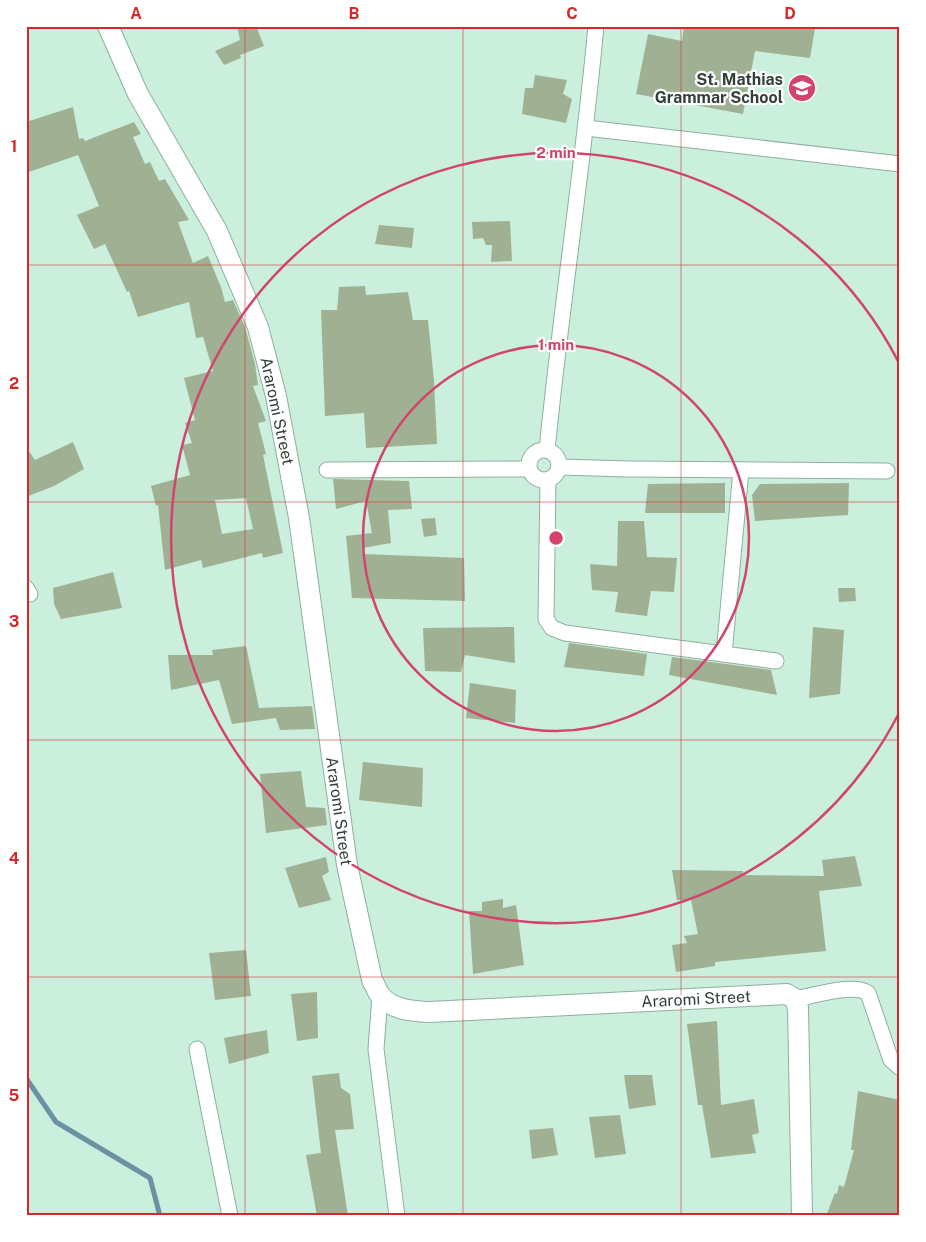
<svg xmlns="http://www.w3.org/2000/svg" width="926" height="1242" font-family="'Public Sans',sans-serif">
<rect width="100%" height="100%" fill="#caefdc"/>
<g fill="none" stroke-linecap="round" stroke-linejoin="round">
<path stroke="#6a92a3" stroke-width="5" d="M26,1078l30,44 94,56 10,38"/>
</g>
<g fill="#a0b193" fill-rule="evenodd">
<path d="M237,26h19l8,20 -24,9 1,3 -17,7 -9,-14 25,-11z"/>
<path d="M684,26h116l15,2 -5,30 -55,-7 -12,63 -107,-20 12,-60 34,7z"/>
<path d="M535,75l32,5 -4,14 9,5 -6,24 -44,-9 3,-26h8z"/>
<path d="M73,107l6,32 4,-1 2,3 49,-19 7,12 -8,3 12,27 5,-2 9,19 6,-2 24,41 -11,2 15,41 15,-7 13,31 4,15 8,-2 12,27 10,37 3,21 -5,1 13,35 -8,2 8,31 -3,1 20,98 -20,5 -1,-5 -59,15 -2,-8 -36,10 -7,-65 -2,1 -5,-20 39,-11 -8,-30 10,-2 -7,-20 10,-3 -11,-42 29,-7 -10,-34 -7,1 -7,-36 -51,15 -9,-26 -2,1 -22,-48 -11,5 -17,-34 22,-9 -21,-51 -52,18v-51zM246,498l7,31 -31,5 -7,-34z"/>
<path d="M510,221l2,40 -21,1 1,-17h-6l-3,-7 -10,1 -1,-17z"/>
<path d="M379,225l35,3 -2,20 -37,-4z"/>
<path d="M365,286l1,9 42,-3 5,28h15l6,61 3,63 -71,4 -2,-35 -39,3 -4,-106h16l2,-23z"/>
<path d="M73,442l11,27 -30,17 -28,11v-50l9,13z"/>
<path d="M333,479l76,2 3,28 -24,1 3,33 -28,5 1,6 100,4 1,43 -113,-3 -6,-62 26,-3 -6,-32 -30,8z"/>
<path d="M725,483v30h-80l3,-29z"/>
<path d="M849,483l-1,32 -93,6 -3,-26 8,-11z"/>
<path d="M435,518l2,17 -13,2 -3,-18z"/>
<path d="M618,521h26l3,36 30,1 -3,34 -23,-1 -4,25 -32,-4 3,-20 -26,-2 -2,-26 27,2z"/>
<path d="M113,572l9,36 -61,11 -7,-15 -1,-16z"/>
<path d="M838,588h17l1,13 -17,1z"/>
<path d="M514,627l1,36 -50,-8 -4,17 -36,-1 -2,-43z"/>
<path d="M813,627l31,3 -4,64 -31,4z"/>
<path d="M569,643l78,11 -3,22 -80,-9z"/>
<path d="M246,646l13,62 53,-2 3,23 -35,1 -4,-12 -44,6 -13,-44 -48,10 -3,-35h45l-1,-5z"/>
<path d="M672,657l99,13 6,25 -108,-20z"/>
<path d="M470,683l46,7 -1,33 -49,-5z"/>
<path d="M363,762l60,6 -1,39 -63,-7z"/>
<path d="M301,771l5,36 19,1 2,17 -61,8 -6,-59z"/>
<path d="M855,856l7,30 -43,5 7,60 -111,11v4l-39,6 -4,-27 15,-2 -3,-7 14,-2 -7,-34h-14l-5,-30 71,1v4l81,1 -2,-16z"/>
<path d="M326,857l3,15 -7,4 9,24 -32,8 -14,-40z"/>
<path d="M503,899v9l13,-3 8,60 -51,9 -4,-63h13v-9z"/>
<path d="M246,950l5,46 -36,4 -6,-47z"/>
<path d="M317,992l1,46 -21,3 -6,-47z"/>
<path d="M717,1021l4,84 33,-6 5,34 -7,2 4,18 -45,5 -9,-53h-4l-11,-81z"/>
<path d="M267,1030l2,23 -40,11 -5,-26z"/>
<path d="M339,1073l2,15 9,6 4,35 -19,1 13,86h-31l-11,-61 15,-2 -9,-77z"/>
<path d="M624,1075h28l4,30 -27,4z"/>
<path d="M858,1091l42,9v116h-74l9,-23 2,1 2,-9 5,2 10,-37h-3z"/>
<path d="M620,1115l6,39 -31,4 -6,-41z"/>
<path d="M553,1128l5,27 -26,4 -3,-29z"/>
</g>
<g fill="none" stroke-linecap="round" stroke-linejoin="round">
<defs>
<g id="street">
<path d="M586,128l314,36"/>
<circle cx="544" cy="465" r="15"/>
<path d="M547,450c14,-142 36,-282 49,-424"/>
<path d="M559,467l70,2 258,2"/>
<path d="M327,470l202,-1"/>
<path d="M548,480l-2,139 6,9 13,5 211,28"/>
<path d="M26,588l4,6"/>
<path d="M724,654l17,-184"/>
<path d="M380,996l-4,53 21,167"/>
<path d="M795,999c18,-3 58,-16 73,-6l23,67 9,8"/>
<path d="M197,1049l33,167"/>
</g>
<path id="secondary" d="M108,26l30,68 79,137 41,96 18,69 23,122 48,347 25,115c3,5 5,11 8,15 11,15 33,16 49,17l358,-18 8,5 3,9 4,208"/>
</defs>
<use href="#street" stroke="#8db09e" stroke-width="17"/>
<use href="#secondary" stroke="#8db09e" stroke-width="22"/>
<use href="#street" stroke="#fff" stroke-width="15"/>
<use href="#secondary" stroke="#fff" stroke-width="20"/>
</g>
<path fill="none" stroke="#d62828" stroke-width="1" stroke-opacity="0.55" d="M245,26v1190M463,26v1190M681,26v1190M26,265h874M26,502h874M26,740h874M26,977h874"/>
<g fill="none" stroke="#d2446d" stroke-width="2.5">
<circle cx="556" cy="538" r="193"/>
<path d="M899 713A385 385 0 1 1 899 363"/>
</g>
<defs>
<symbol id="school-disc" viewBox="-11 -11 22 22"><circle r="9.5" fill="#d2446d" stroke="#fff"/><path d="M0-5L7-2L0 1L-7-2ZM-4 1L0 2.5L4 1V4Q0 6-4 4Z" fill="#fff"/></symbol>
</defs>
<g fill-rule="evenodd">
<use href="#school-disc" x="786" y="72" width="32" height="32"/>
</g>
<g text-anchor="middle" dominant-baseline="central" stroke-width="4.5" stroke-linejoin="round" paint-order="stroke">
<g font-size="16" font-weight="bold" fill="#324039" stroke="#fff" text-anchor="end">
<text x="783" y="79">St. Mathias<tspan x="783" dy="18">Grammar School</tspan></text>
</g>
<g font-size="16" fill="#324039" stroke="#fff">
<text transform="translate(277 411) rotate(78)">Araromi Street</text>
<text transform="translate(339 811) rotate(82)">Araromi Street</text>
<text transform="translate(696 999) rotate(-3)">Araromi Street</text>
</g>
</g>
<circle cx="556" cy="538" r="8" fill="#d2446d" stroke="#fff" stroke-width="2.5"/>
<g font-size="15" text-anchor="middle" font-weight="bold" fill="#d2446d" stroke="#fff" stroke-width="4.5" stroke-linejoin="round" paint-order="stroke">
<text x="556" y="158">2 min</text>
<text x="556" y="350">1 min</text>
</g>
<rect width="926" height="1242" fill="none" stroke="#ffffff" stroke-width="55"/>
<rect x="28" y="28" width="870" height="1186" fill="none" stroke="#d62828" stroke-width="2"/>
<g font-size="16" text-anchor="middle" font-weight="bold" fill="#d62828">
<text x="136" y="19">A</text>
<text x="354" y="19">B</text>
<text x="572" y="19">C</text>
<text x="790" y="19">D</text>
<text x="14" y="152">1</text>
<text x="14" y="389">2</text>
<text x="14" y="627">3</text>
<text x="14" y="864">4</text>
<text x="14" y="1101">5</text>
</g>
</svg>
